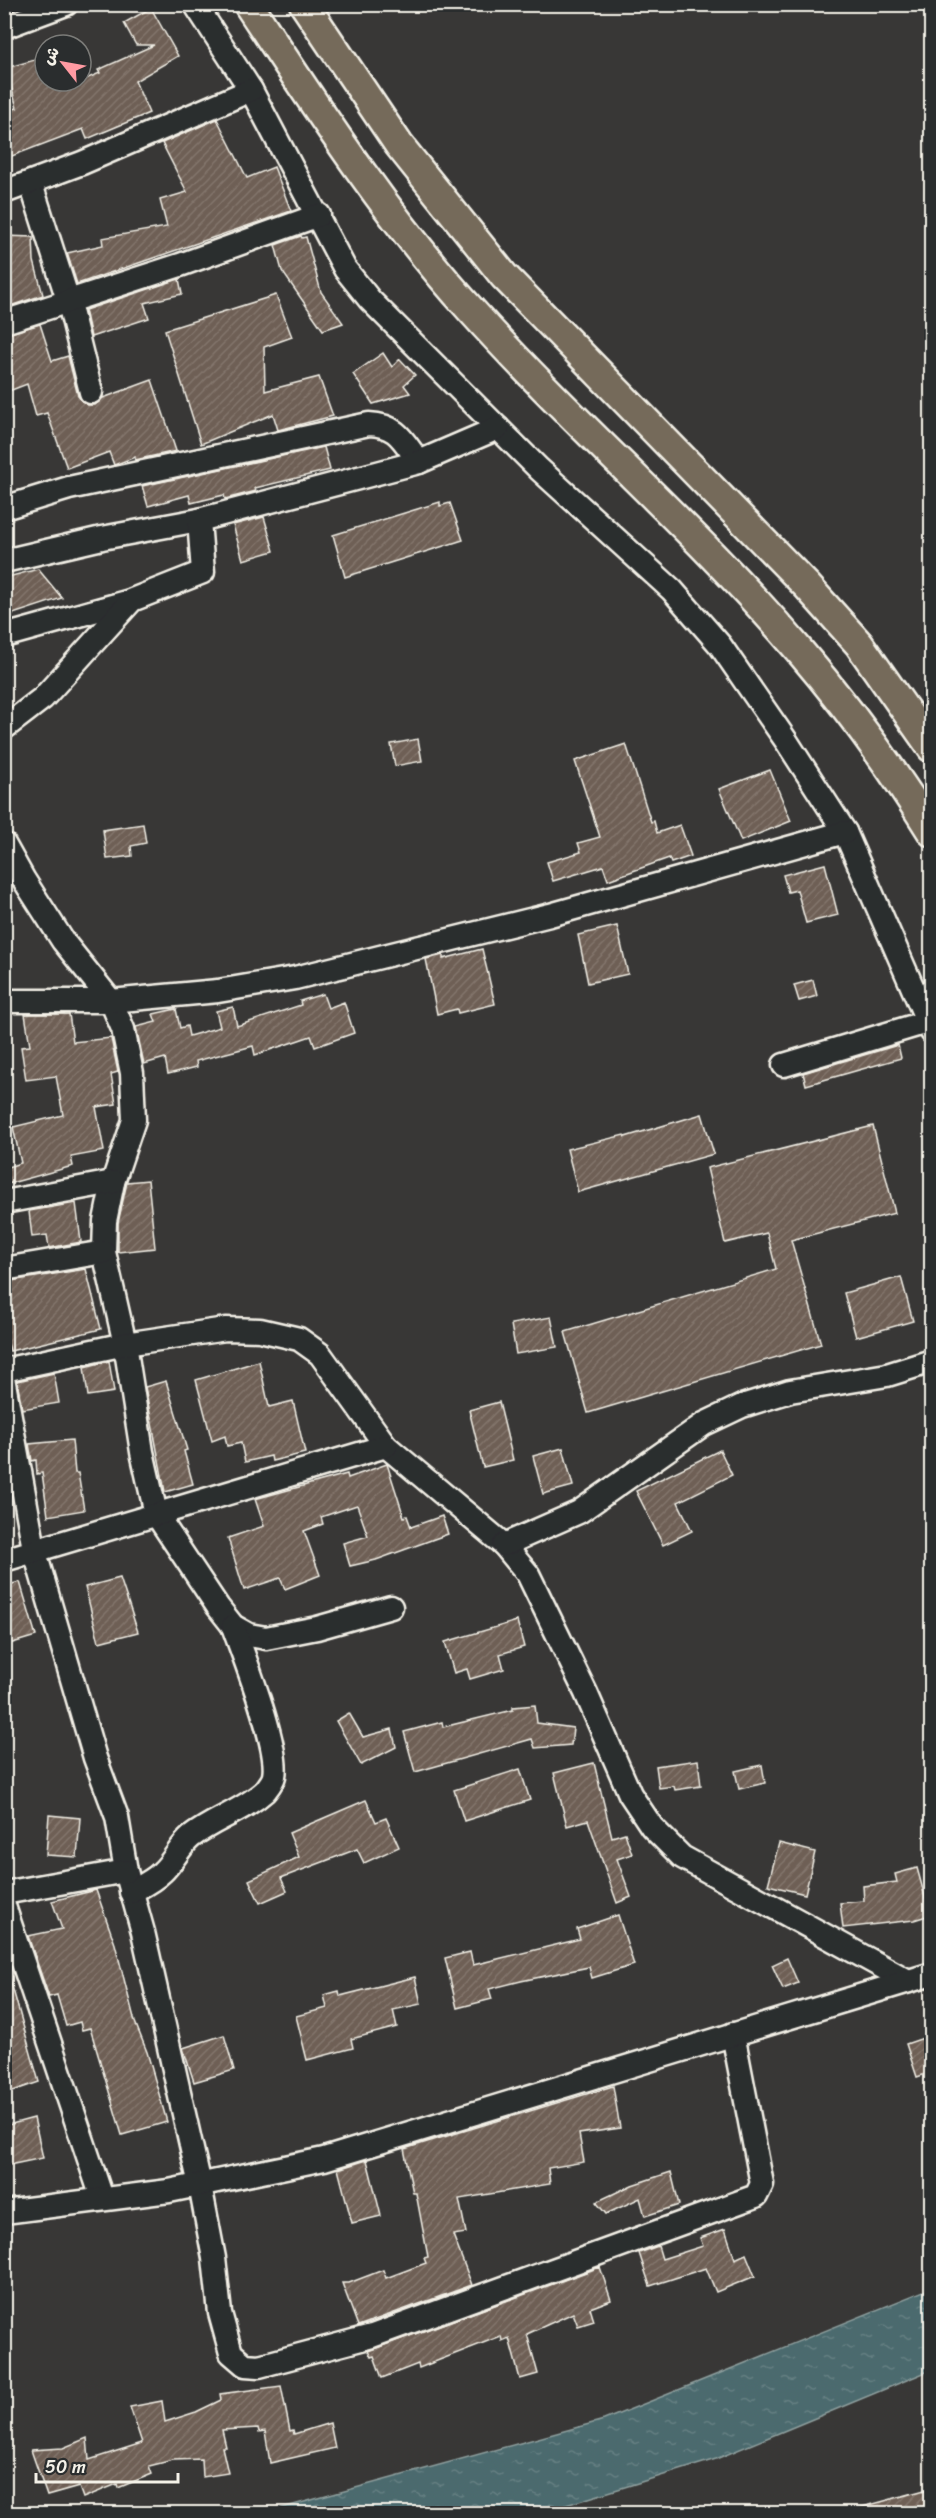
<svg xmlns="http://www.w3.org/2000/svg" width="936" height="2518" font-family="Sriracha,'Playpen Sans Arabic',sans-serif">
<defs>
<pattern id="water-ripples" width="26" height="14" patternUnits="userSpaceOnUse" patternTransform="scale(1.5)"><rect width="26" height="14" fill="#4b6a6e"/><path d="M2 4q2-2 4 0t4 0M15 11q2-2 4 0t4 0" fill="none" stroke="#668083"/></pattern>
<pattern id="building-hatch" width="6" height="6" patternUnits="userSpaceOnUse" patternTransform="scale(1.5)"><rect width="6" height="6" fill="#6e5f54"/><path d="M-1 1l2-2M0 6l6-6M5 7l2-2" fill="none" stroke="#83766d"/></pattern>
</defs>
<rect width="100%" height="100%" fill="#383736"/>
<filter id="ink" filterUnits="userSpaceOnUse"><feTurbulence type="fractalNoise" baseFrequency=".0167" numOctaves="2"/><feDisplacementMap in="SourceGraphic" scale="12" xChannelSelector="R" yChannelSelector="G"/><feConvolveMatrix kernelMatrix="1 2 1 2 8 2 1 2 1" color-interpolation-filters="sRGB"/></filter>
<g filter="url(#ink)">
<path fill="url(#water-ripples)" stroke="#8fa09f" stroke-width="1.5" d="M931,2288v82l-215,89 -176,54h-276l340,-93z"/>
<g fill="url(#building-hatch)" stroke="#f4f1e8" stroke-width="1.5">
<path d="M151,8l27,48 -43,25 14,32 -62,26 -4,-10 -79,30v-47l13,-4 -11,-40 39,-11v24h36l19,-8 -2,-3 56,-25h-18l-12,-22z"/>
<path d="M217,119l30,59 27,-11 17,44 -214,73 -10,-31 36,-8 -1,-7 65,-11 -7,-27 27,-8 -25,-49z"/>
<path d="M4,236l29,1 1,24 9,34 -39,13z"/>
<path d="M301,236l1,2 4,-1 15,55 22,31 -20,7 -41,-59 -7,-26z"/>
<path d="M179,279l3,15 -38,9 5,15 -58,19 -6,-27z"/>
<path d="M276,295l16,42 -28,10 1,44 54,-14 14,39 -55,14 -5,-16 -72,30 -36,-114z"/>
<path d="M40,324l12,37 16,-5 10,40 9,9h8l8,-7 49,-18 24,71 -41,9v-3l-21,8 -5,-13 -42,16 -20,-55 -11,3 -9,-32 -23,9v-58z"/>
<path d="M383,353l9,14 8,-8 15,16 -11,10 6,8 -37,11 -20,-30z"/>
<path d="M324,447l6,23 -75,18 1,3 -31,8 -1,-4 -33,8 -2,-8 -41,11 -6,-20z"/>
<path d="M440,502v4l10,-3 13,37 -118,37 -12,-42z"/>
<path d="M264,517l10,34 -31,9 -10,-35z"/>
<path d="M38,569l24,29 -58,19v-39z"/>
<path d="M418,739l4,22 -27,5 -4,-22z"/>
<path d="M626,744l25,78 3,-1 3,12 23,-8 11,31 -20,7 -2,-5 -61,22 -5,-14 -50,15 -6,-19 34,-10 -3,-9 22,-6 -25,-76z"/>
<path d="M770,770l21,51 -50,20 -22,-52z"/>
<path d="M143,824l3,19 -15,3 1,10 -25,3 -4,-29z"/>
<path d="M825,864l13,51 -32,8 -9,-33 -9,2 -5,-17z"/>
<path d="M617,926l11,48 -40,9 -10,-48z"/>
<path d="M482,949l13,55 -37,9 -1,-4 -20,5 -11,-55 17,-4v4z"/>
<path d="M813,980l4,16 -18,5 -5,-16z"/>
<path d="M323,994l5,14 16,-6 10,31 -39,14 -4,-11 -56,19 -2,-9 -57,15 1,6 -29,7 -3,-16 -21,6 -8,-37 20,-5 -3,-8 23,-5 4,19 7,-2 2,10 31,-9 -4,-16 17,-4 4,19 64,-21 -1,-4z"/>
<path d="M25,1014h44l4,28 38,-4 7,34 -7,2 5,30 -20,3 8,44 -33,6 2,9 -69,19v-17l17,-5 -8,-36 50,-12 -7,-39 -30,4 -5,-33 9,-1z"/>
<path d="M898,1045l3,13 -95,27 -3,-12z"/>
<path d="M702,1114l12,40 -136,38 -11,-43 57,-14 1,2z"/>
<path d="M873,1126l22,87 -104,27 30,104 -233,69 -23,-81 211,-63 -9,-36 -42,10 -18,-75z"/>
<path d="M148,1180l7,68 -37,4v-29l9,-41z"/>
<path d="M76,1203l5,39 -32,6 -2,-13 -15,2 -3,-26z"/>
<path d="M86,1269l15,60 -91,22 -6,-23v-46z"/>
<path d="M901,1277l12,44 -57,16 -12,-44z"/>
<path d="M551,1317l6,30 -41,7 -5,-30z"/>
<path d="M109,1361l5,31 -26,4 -4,-29z"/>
<path d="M259,1361l10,46 24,-6 12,52 -33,8 -1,-5 -26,6 -4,-19 -14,3 -2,-10 -13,5 -16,-61z"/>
<path d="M54,1373l5,30 -37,6 -5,-28z"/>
<path d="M166,1381l21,69 -3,1 9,33 -28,8 -20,-105z"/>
<path d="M499,1402l14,58 -30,7 -14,-57z"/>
<path d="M72,1440l3,33h3l6,37 -36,6 -6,-43 -5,1 -1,-14 -4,1 -3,-17z"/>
<path d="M563,1448l10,38 -30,8 -10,-38z"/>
<path d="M720,1450l12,25 -54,27 14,29 -29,14 -27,-54z"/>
<path d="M387,1464l17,53 3,-1 4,11 31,-11 6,18 -72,26 -26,6 -7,-23 25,-7 -11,-31 -36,12 2,7 -19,7 16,44 -35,14 -5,-11 -36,12 -16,-52 36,-12 -9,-27 92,-25 1,4z"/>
<path d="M120,1578l18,54 -39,10 -14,-55z"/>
<path d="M20,1582l16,54 -27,8 -5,-15v-43z"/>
<path d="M517,1621l7,26 -24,7 4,15 -34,10 -3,-10 -13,4 -9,-31z"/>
<path d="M535,1705l2,18 36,5 -2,17 -36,3 -3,-9 -117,33 -11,-40 38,-10 1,5 70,-17v-3z"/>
<path d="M349,1713l14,24 29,-8 4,18 -35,18 -25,-44z"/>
<path d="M698,1760l3,26 -26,4 -1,-4 -15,2 -3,-22z"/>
<path d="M594,1763l18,74 13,-4 7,21 -15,5 14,38 -14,6 -29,-83 -21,6 -13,-53z"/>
<path d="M762,1765l3,18 -26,6 -4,-18z"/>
<path d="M520,1769l10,31 -66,21 -10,-31z"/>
<path d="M366,1800l10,22 10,-4 13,29 -35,16 -7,-14 -76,29 6,13 -27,12 -11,-23 50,-23 -10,-24z"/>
<path d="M49,1815l31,3 -3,39 -31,-2z"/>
<path d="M779,1843l36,9 -10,42 -37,-9z"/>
<path d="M917,1868l13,47 -16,5 -71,8 -3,-25 24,-2 -1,-15 34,-4 -2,-8z"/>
<path d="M96,1890l19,54 20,78 12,30 20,70 -45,13 -32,-107 -8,2 -2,-8 -14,4 -9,-31 -8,2 -21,-61 34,-7 -10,-28z"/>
<path d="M618,1915l16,50 -42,13 -3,-11 -68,14 -32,8 3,10 -35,9 -12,-50 25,-6 3,13 107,-26 -3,-10z"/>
<path d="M787,1958l11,25 -15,6 -11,-24z"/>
<path d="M415,1977l6,27 -28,6 4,17 -46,12 2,9 -46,12 -11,-44 31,-8 -3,-13 15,-4 1,5z"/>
<path d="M10,1979l29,103 -26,9 -9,-1v-110z"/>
<path d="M224,2035l10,35 -40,12 -11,-34z"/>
<path d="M932,2035v37l-15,5 -11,-33z"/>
<path d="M613,2086l7,42 -41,6 5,28 -36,6 2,16 -91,15 7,34 -13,2 19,50 -114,41 -16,-43h7l34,-13 3,8 40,-15 -2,-5 4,-1 -12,-64h-3l-9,-44z"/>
<path d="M34,2118l9,40 -39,8v-40z"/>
<path d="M367,2160l14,56 -29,7 -14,-54z"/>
<path d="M671,2172l8,33 -34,11 -5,-18 -34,16 -10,-12 36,-17z"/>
<path d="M725,2229l10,30 11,-5 9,22 -39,16 -10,-24 -56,18 -11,-33 19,-7 4,13 41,-13 -3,-8z"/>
<path d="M600,2267l11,33 -21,8 4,13 -16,5 -5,-13 -46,21 11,40 -18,5 -11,-41 -7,3 -1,-5 -82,32 -1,-4 -36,14 -8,-22 -3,1 -3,-6z"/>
<path d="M281,2386l9,45 3,-1 1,4 36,-11 5,25 -65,15 -5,-32 -6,1 -1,-4 -36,2 4,17h-4l6,26 -25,4 -1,-18 -29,1 -24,6 3,8 -34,14 -1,-4 -34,14 -4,-11 -32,9 -16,-46 32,-2 24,-10 2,22 53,-17 -12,-36 32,-6 3,21 31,-10 25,-12 -1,-6z"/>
<path d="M932,2488v26h-76l-1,-5z"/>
</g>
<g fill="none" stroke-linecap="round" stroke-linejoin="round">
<defs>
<g id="minor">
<path d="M195,4l56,86 94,179 25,31 169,169 133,121 48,55 67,97 58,90 87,200"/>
<path d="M4,27l62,-23"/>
<path d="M31,184l38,119 22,89"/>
<path d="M4,192l78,-29 169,-73"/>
<path d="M4,322l176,-57 139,-50"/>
<path d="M4,508l65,-20 300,-64c29,1 34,17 50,38"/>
<path d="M4,561l98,-23 97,-18"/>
<path d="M4,636l126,-35"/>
<path d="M4,728l39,-30 89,-98 71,-28 -4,-52 220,-58 79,-34"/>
<path d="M4,844l20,36 39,61 48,60 12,28 9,44 2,47 -21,62 -8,39 -1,31 21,92 17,108 14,62 62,93 15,19 16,9 17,3 51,-10 74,-21"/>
<path d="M4,1001h107l107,-10 77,-13 255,-63 295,-83"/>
<path d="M784,1065l143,-43"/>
<path d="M4,1202l109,-20"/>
<path d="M4,1269l100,-17"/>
<path d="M4,1370l121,-26 101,-15 34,1 39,9 21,15 66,92 118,99 24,29 58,119 44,101 22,33 30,30 226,124"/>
<path d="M4,1383l30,166 61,209 22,59 9,54 17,61 57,253 14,73 6,55 11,40 14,12 14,1 113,-30 384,-140 6,-12 -29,-150"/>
<path d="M504,1545l75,-33 125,-88 38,-18 48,-15 97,-16 45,-14"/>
<path d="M4,1560l382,-114"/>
<path d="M131,1892c11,-6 22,-11 31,-20 11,-10 18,-26 29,-35 23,-18 52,-26 74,-46 3,-4 8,-10 9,-15 6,-28 -30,-119 -41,-150"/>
<path d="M4,1893l122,-22"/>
<path d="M4,1906l98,292"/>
<path d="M4,2212l165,-21 155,-32 608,-185"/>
</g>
<g id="major">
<path d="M248,4c70,106 138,212 223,306 105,117 225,219 327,339 49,57 94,119 134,183"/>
<path d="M304,4l95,141 105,131 303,310 52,58 73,104"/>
</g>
</defs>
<use href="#minor" stroke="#f4f1e8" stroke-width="27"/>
<use href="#major" stroke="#f4f1e8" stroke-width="33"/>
<use href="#minor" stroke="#2a2d2e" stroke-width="22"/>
<use href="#major" stroke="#746a5a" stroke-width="28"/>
</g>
</g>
<rect width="936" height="2518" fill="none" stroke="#2a2d2e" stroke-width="24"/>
<rect x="12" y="12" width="912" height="2494" fill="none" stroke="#f4f1e8" stroke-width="2" filter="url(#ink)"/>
<g transform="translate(63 63) rotate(301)"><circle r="28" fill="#2a2d2e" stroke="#7b7b78" stroke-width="1.5"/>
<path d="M0-4.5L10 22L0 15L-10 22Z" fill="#ff9aa2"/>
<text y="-9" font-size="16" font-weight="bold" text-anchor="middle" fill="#f4f1e8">ش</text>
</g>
<path d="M36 2473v9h142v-9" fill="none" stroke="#f4f1e8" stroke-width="3"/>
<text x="45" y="2473" font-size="18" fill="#f4f1e8" stroke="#2a2d2e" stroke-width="4.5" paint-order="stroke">50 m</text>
</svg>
